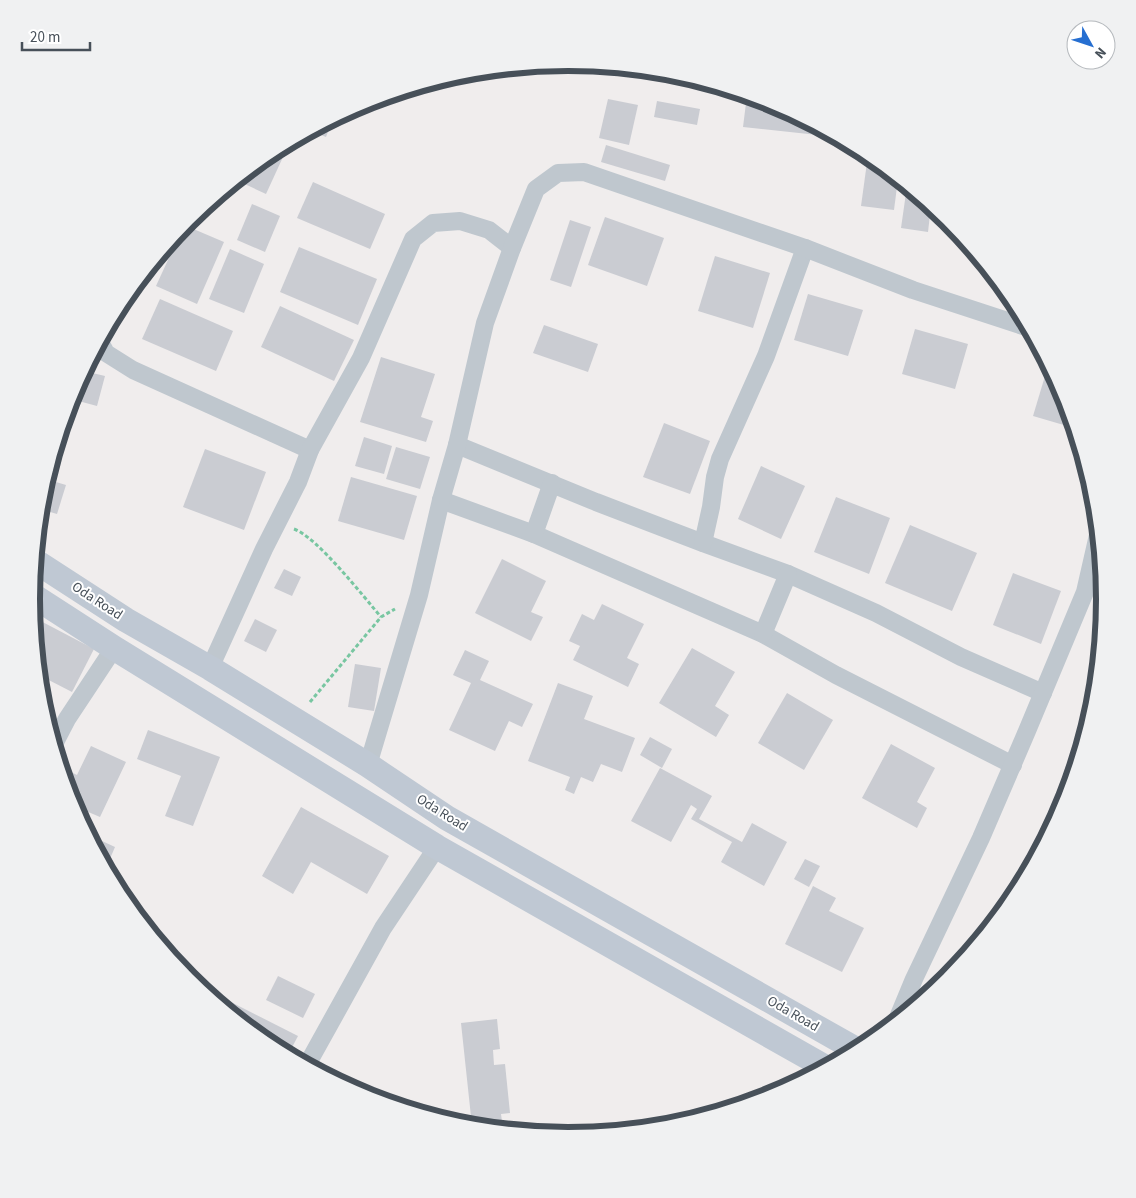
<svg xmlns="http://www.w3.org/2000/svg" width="1136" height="1198" font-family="'Source Sans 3',sans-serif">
<rect width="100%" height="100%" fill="#f0eded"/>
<g fill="#caccd2">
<path d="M747,95l27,8 62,34 -93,-10z"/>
<path d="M608,99l30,6 -9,40 -30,-7z"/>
<path d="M657,101l43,8 -3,16 -43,-8z"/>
<path d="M333,119l-7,18 -15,-6 4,-2z"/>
<path d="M606,145l64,20 -5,16 -64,-19z"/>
<path d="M271,152l12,5 -17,37 -30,-14z"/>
<path d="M868,155l30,24 -4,31 -33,-4z"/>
<path d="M313,182l72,32 -15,35 -73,-31z"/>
<path d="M907,186l24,20 -3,26 -27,-4z"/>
<path d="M252,204l28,12 -15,36 -28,-12z"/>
<path d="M605,217l59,21 -17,48 -59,-21z"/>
<path d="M570,220l21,7 -20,60 -21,-7z"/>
<path d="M184,225l40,17 -27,62 -41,-18z"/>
<path d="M299,247l78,32 -19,46 -78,-33z"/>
<path d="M230,249l34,15 -20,49 -35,-14z"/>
<path d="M715,256l55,17 -17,55 -55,-17z"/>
<path d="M808,294l55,16 -15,46 -54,-16z"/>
<path d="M160,299l73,32 -17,40 -74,-32z"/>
<path d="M280,306l74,34 -20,41 -73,-34z"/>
<path d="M544,325l54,19 -10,28 -55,-19z"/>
<path d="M915,329l53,15 -13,45 -53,-15z"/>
<path d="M381,357l54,17 -14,43 12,4 -7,21 -66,-20z"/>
<path d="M1048,366l16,28 10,34 -41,-12z"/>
<path d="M84,371l21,5 -8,30 -26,-7z"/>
<path d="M664,423l46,18 -20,53 -47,-17z"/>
<path d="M364,437l28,9 -8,28 -29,-8z"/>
<path d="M396,447l34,10 -10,32 -34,-10z"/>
<path d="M205,449l61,23 -22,58 -61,-23z"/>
<path d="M761,466l44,20 -24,53 -43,-20z"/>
<path d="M351,477l66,19 -13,44 -66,-19z"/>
<path d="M46,479l20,6 -9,29 -17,-5 2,-15z"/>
<path d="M836,497l54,21 -21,56 -55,-22z"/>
<path d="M910,525l67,28 -25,58 -67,-28z"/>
<path d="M502,559l44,22 -15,31 12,5 -12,24 -56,-28z"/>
<path d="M284,569l17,8 -9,19 -18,-8z"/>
<path d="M1013,573l48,18 -20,53 -48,-19z"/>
<path d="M602,604l42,20 -17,34 12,6 -11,23 -55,-27 7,-14 -11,-5 13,-27 12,6z"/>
<path d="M33,617l61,32 -22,43 -33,-17z"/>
<path d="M255,619l22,11 -11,22 -22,-11z"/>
<path d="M692,648l43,24 -20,34 14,9 -13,22 -57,-34z"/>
<path d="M465,650l24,11 -9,19 53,24 -11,23 -13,-6 -14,30 -46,-21 22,-47 -18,-8z"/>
<path d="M355,664l26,4 -7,43 -26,-4z"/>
<path d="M558,683l35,13 -9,23 51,19 -13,34 -21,-8 -8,18 -12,-5 -7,17 -9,-4 5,-13 -42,-16z"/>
<path d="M787,693l46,27 -29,50 -46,-27z"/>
<path d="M148,730l72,27 -27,69 -28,-10 16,-40 -44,-17z"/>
<path d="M650,737l22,12 -10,19 -22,-13z"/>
<path d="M891,744l44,24 -18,34 10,6 -10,20 -55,-30z"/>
<path d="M91,746l35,16 -26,55 -28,-12 -7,-25 4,-9 8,4z"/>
<path d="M660,768l52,28 -13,23 43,23 10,-19 35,19 -23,44 -43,-24 11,-20 -41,-23 6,-10 -6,-4 -20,37 -40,-21z"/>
<path d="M301,807l88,49 -22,38 -56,-32 -18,32 -31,-18z"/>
<path d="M89,835l26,12 -9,21z"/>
<path d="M805,859l15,7 -11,21 -15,-8z"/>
<path d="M813,886l23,12 -7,13 35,17 -22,44 -57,-28z"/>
<path d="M278,976l37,18 -12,24 -37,-18z"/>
<path d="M229,1001l69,35 -10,19 -18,-10 -45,-36z"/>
<path d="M497,1019l3,30 -7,1 1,15 11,-1 5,49 -9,1 2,15 -31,-3 -11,-103z"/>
</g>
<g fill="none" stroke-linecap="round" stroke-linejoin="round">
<g stroke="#78c6a1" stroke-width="3" stroke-dasharray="4 2.5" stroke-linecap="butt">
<path d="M294,529c23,8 69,67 87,88"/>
<path d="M310,702l71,-85 14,-8"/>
</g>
<g stroke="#bfc7ce" stroke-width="18">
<path d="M100,342l6,11 27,17 177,80"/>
<path d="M457,445l139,57 107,41 85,31 88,39 85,44 82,36"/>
<path d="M441,500l93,34 229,100 73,41 177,90"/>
<path d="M534,534l18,-51"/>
<path d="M703,543l8,-36 4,-30 5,-18 46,-103 39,-108"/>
<path d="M763,634l25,-60"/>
<path d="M210,668l54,-119 34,-67 12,-32 51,-92 52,-119 20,-16 27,-2 29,9 23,18"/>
<path d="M54,744l13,-25 47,-71"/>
<path d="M368,765l51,-170 22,-95 16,-55 28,-122 27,-75 24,-59 22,-16 26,-1 221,76 108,42 116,38"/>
<path d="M897,1020l17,-41 67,-141 46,-107 58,-139 13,-57"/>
<path d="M307,1065l76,-137 54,-81"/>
</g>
<g stroke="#bfc8d3" stroke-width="25">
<path d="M35,561l91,59 84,48 158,97 79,53 410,232"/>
<path d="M32,595l82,53 323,199 388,220"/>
</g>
</g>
<g text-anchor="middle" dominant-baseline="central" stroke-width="4" stroke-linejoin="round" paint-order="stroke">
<g font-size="14" fill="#475059" stroke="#fff">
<text transform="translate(97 601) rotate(33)">Oda Road</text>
<text transform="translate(442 813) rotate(32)">Oda Road</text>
<text transform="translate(793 1014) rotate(30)">Oda Road</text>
</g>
</g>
<path d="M0 0H1136V1198H0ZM40 599a528 528 0 1 1 1056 0a528 528 0 1 1-1056 0Z" fill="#f0f1f2" fill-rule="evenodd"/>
<path fill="none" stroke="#475059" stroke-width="6" d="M40 599a528 528 0 1 1 1056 0a528 528 0 1 1-1056 0Z"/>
<g transform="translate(1091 45) rotate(130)"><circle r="24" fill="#ffffff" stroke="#b5b9bd"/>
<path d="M0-4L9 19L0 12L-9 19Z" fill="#266fd1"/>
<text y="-8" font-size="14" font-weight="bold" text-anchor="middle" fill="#475059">N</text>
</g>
<path d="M22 42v8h68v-8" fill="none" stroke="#475059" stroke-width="2.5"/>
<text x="30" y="42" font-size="15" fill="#475059" stroke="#ffffff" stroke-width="4" paint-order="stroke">20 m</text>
</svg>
